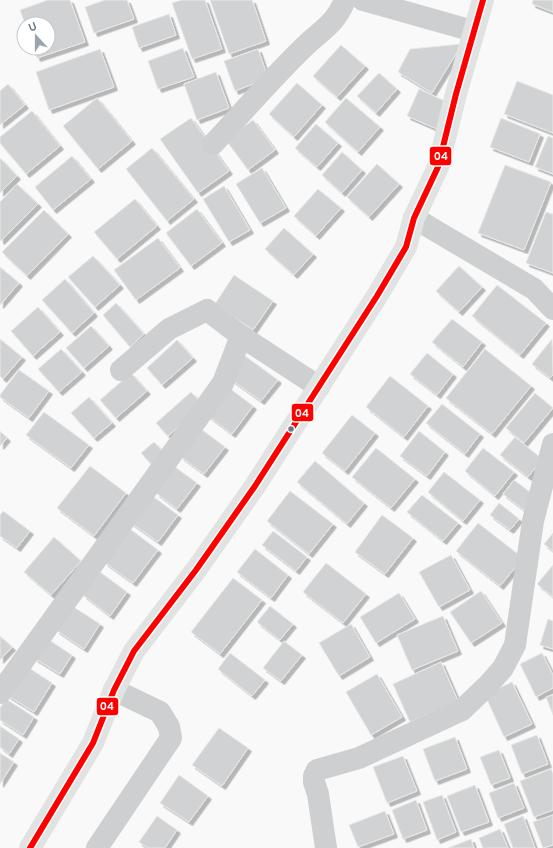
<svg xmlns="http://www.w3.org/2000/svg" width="553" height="848" font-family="Overpass,sans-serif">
<defs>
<filter id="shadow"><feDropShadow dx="3.5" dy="3.5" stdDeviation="0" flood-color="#0004"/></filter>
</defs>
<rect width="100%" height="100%" fill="#f9f9f9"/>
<g fill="#d0d2d3" stroke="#e8e8e8" filter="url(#shadow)">
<path d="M48,0h22l15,42 -48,16 -4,-10h15v-24h-23l-5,-14z"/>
<path d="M105,0h22l7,19 -40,14 -9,-26z"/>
<path d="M182,0h23l17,49 -30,10 -20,-56z"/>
<path d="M210,0h42l14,41 -37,13z"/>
<path d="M533,0h20v12l-21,-8z"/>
<path d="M169,14l7,21 -37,13 -7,-21z"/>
<path d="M462,44l-30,49 -34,-21 12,-23z"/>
<path d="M341,45l24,21 -28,31 -24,-21z"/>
<path d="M183,48l11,29 -36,12 -10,-28z"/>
<path d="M100,49l14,38 -65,23 -13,-38z"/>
<path d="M258,49l10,29 -33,13 -11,-30z"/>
<path d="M216,72l13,36 -32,12 -13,-36z"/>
<path d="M379,73l18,16 -21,24 -19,-17z"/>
<path d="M517,81l36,14v38l-49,-19z"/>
<path d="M297,83l25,22 -28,32 -25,-23z"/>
<path d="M8,84l17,21 -25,20v-34z"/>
<path d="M419,89l30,14 -12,26 -30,-13z"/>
<path d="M97,98l35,43 -34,28 -35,-43z"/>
<path d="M346,98l34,29 -22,25 -33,-30z"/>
<path d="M32,111l28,35 -34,28 -26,-31v-6z"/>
<path d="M191,118l38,53 -31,22 -38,-54z"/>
<path d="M501,118l39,16 -11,28 -39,-15z"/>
<path d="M253,120l22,30 -27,20 -22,-30z"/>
<path d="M316,124l22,19 -21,24 -22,-19z"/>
<path d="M548,136l5,2v36l-18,-7z"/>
<path d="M152,148l42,51 -27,22 -41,-52z"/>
<path d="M342,152l20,18 -20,23 -20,-18z"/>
<path d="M72,156l19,23 -38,31 -18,-23z"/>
<path d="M0,158l17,18 -17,17z"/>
<path d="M377,164l22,20 -30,33 -22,-20z"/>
<path d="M505,165l46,17 -27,68 -46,-17z"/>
<path d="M262,168l24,40 -26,15 -24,-39z"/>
<path d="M17,184l21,20 -37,37 -1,-1v-38z"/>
<path d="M224,186l26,44 -21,12 -26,-43z"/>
<path d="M318,189l23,19 -25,28 -22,-20z"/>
<path d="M135,199l22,27 -40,33 -23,-27z"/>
<path d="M197,209l25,34 -31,23 -25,-33z"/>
<path d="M44,210l24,24 -41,42 -25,-24z"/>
<path d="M546,212l7,2v59l-27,-10z"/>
<path d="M284,228l29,26 -19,21 -29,-26z"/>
<path d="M158,238l22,30 -44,32 -22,-30z"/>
<path d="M93,256l27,29 -25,22 -27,-30z"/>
<path d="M459,266l23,21 -23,25 -23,-21z"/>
<path d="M0,267l19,16 -19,22z"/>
<path d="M234,275l39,26 -20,29 -38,-26z"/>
<path d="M65,279l29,34 -22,20 -30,-33z"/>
<path d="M497,285l49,38 -26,32 -48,-39z"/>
<path d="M116,303l28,31 -14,13 -27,-32z"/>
<path d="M38,307l22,25 -27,24 -22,-25z"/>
<path d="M452,319l30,23 -19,25 -31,-25z"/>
<path d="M91,326l18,20 -25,22 -18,-20z"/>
<path d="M0,339l22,18 -19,22 -3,-3z"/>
<path d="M552,339l1,36 -3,3 -18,-14z"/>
<path d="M177,340l16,18 -31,27 -15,-17z"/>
<path d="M61,349l21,23 -23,20 -21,-23z"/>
<path d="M485,349l46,37 -39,48 -46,-36z"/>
<path d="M427,353l26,21 -16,21 -27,-21z"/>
<path d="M245,356l33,24 -17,21 -32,-23z"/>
<path d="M19,370l30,21 -20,27 -29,-21v-2z"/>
<path d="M131,373l16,18 -31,27 -16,-18z"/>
<path d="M390,376l38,30 -24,31 -38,-30z"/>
<path d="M228,387l25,19 -21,28 -25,-19z"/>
<path d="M191,392l12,13 -35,31 -12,-13z"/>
<path d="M535,393l18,15 -29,35 -18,-15z"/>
<path d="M89,397l23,26 -18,15 -23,-25z"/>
<path d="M442,404l38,30 -15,20 -39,-31z"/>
<path d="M44,412l45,33 -18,23 -45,-33z"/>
<path d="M352,415l23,18 -30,38 -23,-18z"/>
<path d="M201,429l24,18 -21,27 -24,-18z"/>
<path d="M0,431l7,7 -7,8z"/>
<path d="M419,431l26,21 -18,24 -27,-20z"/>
<path d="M515,437l27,22 -14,18 -28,-22z"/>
<path d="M154,442l11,12 -13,11 -11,-12z"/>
<path d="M376,448l39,31 -24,29 -39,-31z"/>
<path d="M483,448l31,24 -19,24 -30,-25z"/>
<path d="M315,461l49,42 -17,21 -50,-42z"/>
<path d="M90,466l36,27 -32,43 -37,-28z"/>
<path d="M175,467l22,16 -20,26 -21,-16z"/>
<path d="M444,472l36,28 -17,21 -35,-29z"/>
<path d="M514,480l21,16 -11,14 -21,-16z"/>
<path d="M290,491l43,33 -24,30 -42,-33z"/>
<path d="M151,495l27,20 -20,27 -28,-20z"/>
<path d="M422,495l36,28 -15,18 -36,-29z"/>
<path d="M499,503l20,16 -9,11 -20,-15z"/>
<path d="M3,511l27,20 -13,17 -17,-12v-21z"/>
<path d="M382,515l31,23 -28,36 -30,-22z"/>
<path d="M478,523l45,35 -23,28 -44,-35z"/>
<path d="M130,529l28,21 -25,33 -29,-21z"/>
<path d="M273,531l34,26 -11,14 -34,-26z"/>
<path d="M553,533v18l-9,-7z"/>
<path d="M54,537l27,24 -30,34 -27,-23z"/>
<path d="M255,549l33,26 -17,23 -34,-26z"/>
<path d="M451,555l19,35 -31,17 -20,-35z"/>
<path d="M326,563l40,31 -23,29 -40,-31z"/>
<path d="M553,565v32l-16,-13z"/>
<path d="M100,572l27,20 -17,24 -27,-21z"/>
<path d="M233,578l29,22 -42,54 -29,-22z"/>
<path d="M481,591l21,32 -31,20 -21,-31z"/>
<path d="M399,593l16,26 -39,24 -16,-26z"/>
<path d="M72,606l28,18 -16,25 -28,-19z"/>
<path d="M270,606l23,18 -13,16 -23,-18z"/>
<path d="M443,616l15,35 -46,19 -15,-35z"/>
<path d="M548,619l5,2v28l-13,-4z"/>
<path d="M351,624l19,33 -31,19 -20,-33z"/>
<path d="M0,636l12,11 -12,13z"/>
<path d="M46,638l26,17 -12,19 -26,-16z"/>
<path d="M284,641l18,14 -21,26 -18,-13z"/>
<path d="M230,653l35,27 -13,16 -34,-27z"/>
<path d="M542,653l11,22v13l-17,9 -16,-33z"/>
<path d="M441,662l17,39 -48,21 -17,-38z"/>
<path d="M26,666l26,17 -18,29 -27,-17z"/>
<path d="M377,674l25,43 -31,18 -25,-43z"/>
<path d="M512,682l20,42 -28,13 -19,-42z"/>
<path d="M553,695v20l-7,-18z"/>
<path d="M6,699l28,18 -11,18 -23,-15v-12z"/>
<path d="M0,726l19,13 -10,15 -9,-7z"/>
<path d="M219,728l29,20 -26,38 -30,-21z"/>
<path d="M537,735l11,29 -26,10 -11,-29z"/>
<path d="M455,737l12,32 -32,12 -12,-32z"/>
<path d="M499,750l11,28 -19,7 -11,-28z"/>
<path d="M0,753l14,9 -14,22z"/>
<path d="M403,756l14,35 -30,12 -14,-36z"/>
<path d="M551,769l2,5v36l-19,7 -14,-36z"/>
<path d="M179,775l29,21 -19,26 -29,-19z"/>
<path d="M514,783l10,25 -26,10 -9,-25z"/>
<path d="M475,785l14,37 -28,10 -14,-36z"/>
<path d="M442,795l14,37 -19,8 -14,-38z"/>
<path d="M416,800l11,30 -24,9 -11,-29z"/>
<path d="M385,811l9,23 -36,13 -9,-22z"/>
<path d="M553,815v30l-10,3 -10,-26z"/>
<path d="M157,816l20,14 -12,18h-17l-9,-6z"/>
<path d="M523,816l12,32h-22l-9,-24z"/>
<path d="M500,829l8,19h-25l-4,-10z"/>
<path d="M471,839l3,9h-26z"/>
</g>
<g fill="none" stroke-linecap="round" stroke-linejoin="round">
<g stroke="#cecfd0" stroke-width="22">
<path d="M363,0l110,31"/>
<path d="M213,144c30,-32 59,-66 90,-96 18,-18 32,-23 42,-48"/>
<path d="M414,218l120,71 19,20"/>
<path d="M121,370l48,-41 38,-19 34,26 78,51"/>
<path d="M0,693l223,-310 18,-47"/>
<path d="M97,848l74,-110 -2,-11 -9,-15 -46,-22"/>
<path d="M326,848l-8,-54 -4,-12v-6l3,-6 42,-12 103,-48 26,-25 15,-17 12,-23 18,-124 20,-77"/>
</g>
<path stroke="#e1e2e2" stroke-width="22" d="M30,848l63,-105 21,-53 20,-39 62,-81 59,-84 122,-190 29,-49 8,-29 24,-51 18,-73 27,-94"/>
<defs>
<path id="bus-1" d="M30,848l63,-105 21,-53 20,-39 62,-81 59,-84 122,-190 29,-49 8,-29 24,-51 18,-73 27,-94"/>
</defs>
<use href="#bus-1" stroke="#fff" stroke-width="9"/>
<use href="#bus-1" stroke="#f00" stroke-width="6"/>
</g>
<circle fill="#657683" stroke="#fff" stroke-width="1.5" cx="291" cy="429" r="3.5"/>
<g stroke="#fff" stroke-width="1.5">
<rect x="429" y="146" width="23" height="20" rx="4" fill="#f00"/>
<rect x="291" y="403" width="23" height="19" rx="4" fill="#f00"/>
<rect x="96" y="697" width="23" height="19" rx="4" fill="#f00"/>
</g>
<g font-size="11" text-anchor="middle" font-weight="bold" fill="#fff">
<text x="441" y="160">04</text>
<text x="302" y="417">04</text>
<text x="107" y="710">04</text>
</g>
<g transform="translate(36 36) rotate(339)"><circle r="19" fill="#ffffff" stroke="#c1c8cd"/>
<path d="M0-3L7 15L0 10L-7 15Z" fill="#99a4ac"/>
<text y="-6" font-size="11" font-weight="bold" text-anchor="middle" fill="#657683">U</text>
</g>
</svg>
